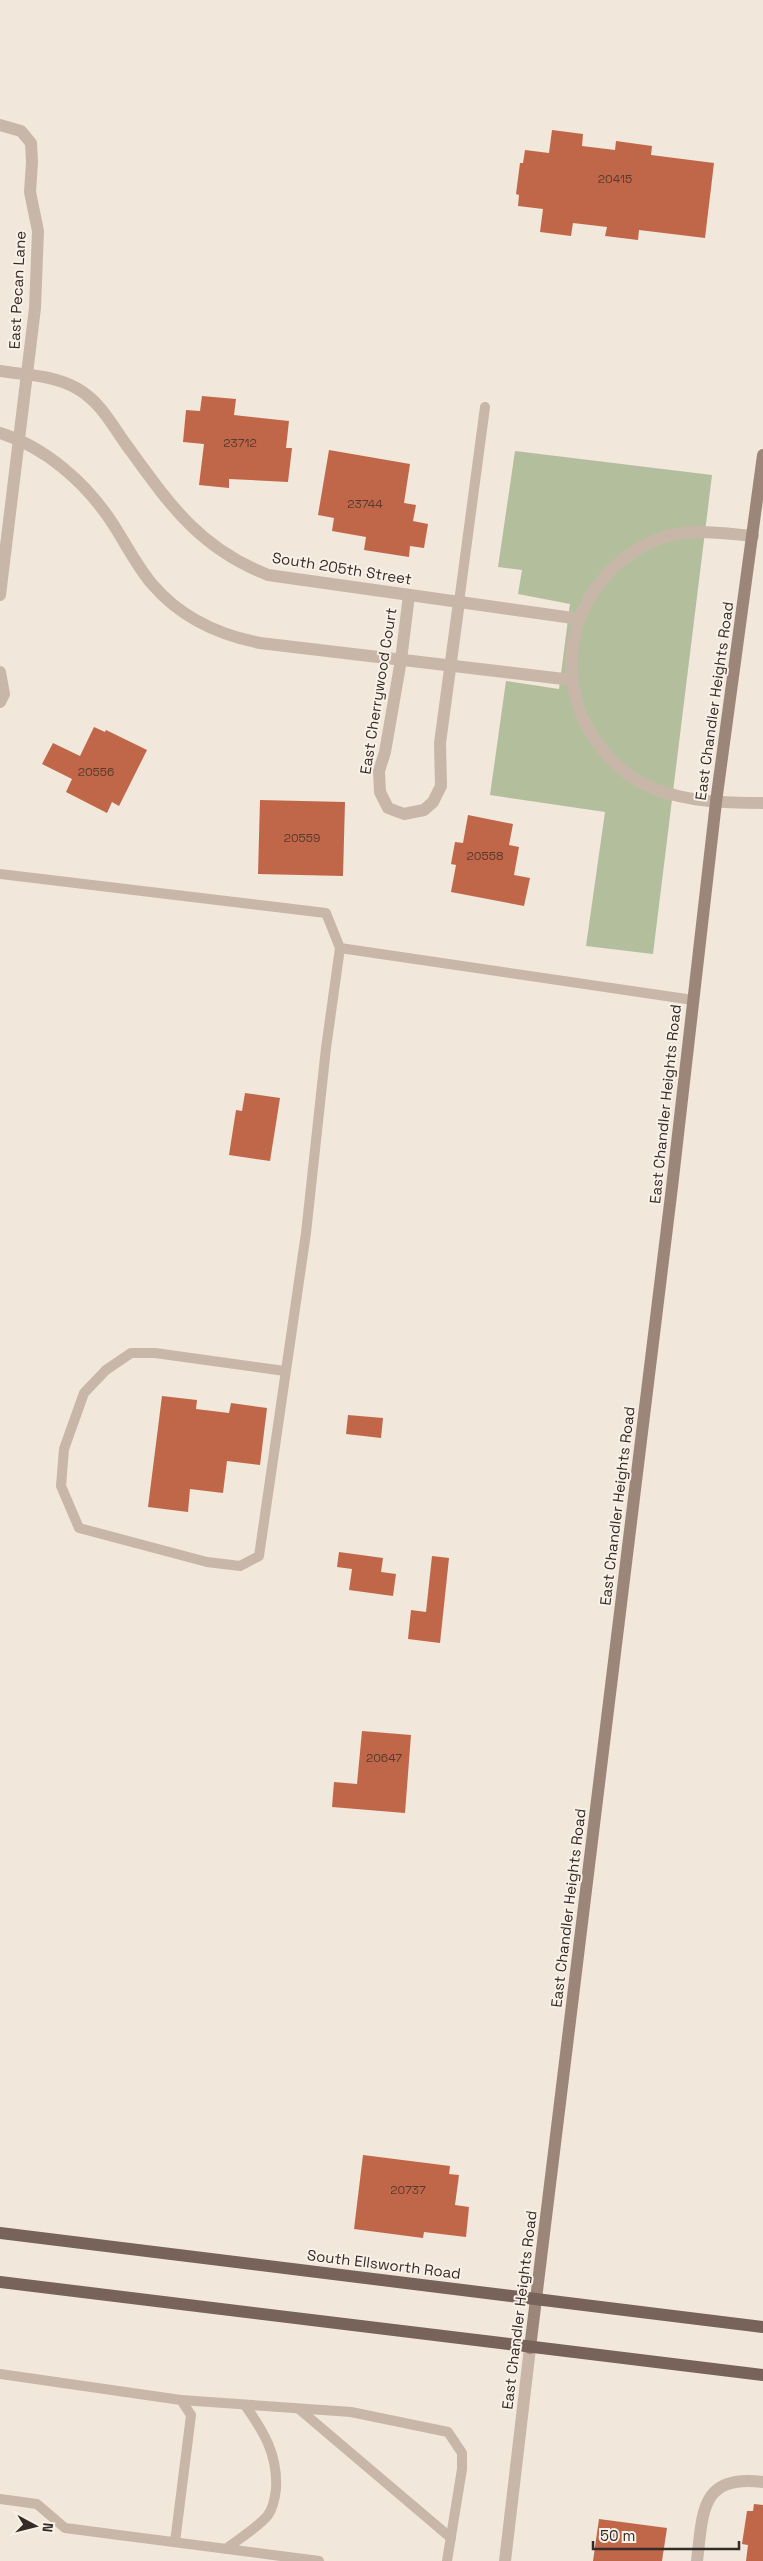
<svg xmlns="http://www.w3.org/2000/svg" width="763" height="2561" font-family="'Space Grotesk',sans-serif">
<rect width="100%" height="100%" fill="#f1e7db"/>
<path fill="#b3bf9c" d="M515,451l197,24 -59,479 -67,-8 19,-134 -115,-17 16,-114 53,8 11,-85 -52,-10 4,-24 -24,-3z"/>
<g fill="#c16749">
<path d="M552,130l31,4 -1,12 33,4 1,-9 36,5 -1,9 63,8 -9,75 -66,-8 -1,10 -33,-4 2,-9 -34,-4 -2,13 -31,-4 3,-23 -25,-3 1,-11 -3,-1 4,-31h3l2,-13 24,3z"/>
<path d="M202,396l34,3 -2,16 55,6 -3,27h6l-4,34 -59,-3v9l-30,-3 5,-41 -21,-2 3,-32 14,1z"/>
<path d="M329,450l81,14 -6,39 12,2 -3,16 15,3 -4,24 -14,-2 -1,11 -45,-7 2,-13 -34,-6 2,-13 -16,-3z"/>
<path d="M94,727l11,5 1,-2 41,20 -28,56 -7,-4 -5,11 -41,-21 6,-13 -30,-15 11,-21 27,13z"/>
<path d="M260,800l85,2 -2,74 -85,-2z"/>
<path d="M468,815l45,9 -4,21 10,2 -5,28 16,3 -6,28 -73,-14 5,-27 -5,-1 4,-22 8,1z"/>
<path d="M245,1093l35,5 -10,63 -41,-6 7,-45 6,1z"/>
<path d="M162,1396l35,4 -1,9 33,4 2,-10 36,5 -7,57 -33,-4 -4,32 -33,-4 -2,23 -40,-5z"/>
<path d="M348,1415l35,3 -2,20 -35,-4z"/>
<path d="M339,1552l44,6 -2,14 15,2 -3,22 -44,-6 3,-21 -15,-2z"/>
<path d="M432,1556l17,2 -9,85 -32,-4 3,-29 15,2z"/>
<path d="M362,1731l49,4 -6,78 -73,-6 2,-25 23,2z"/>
<path d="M363,2155l87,11 -1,8 10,1 -4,30 14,2 -3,30 -42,-5 -1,6 -69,-9z"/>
<path d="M754,2504l9,1v56h-17l2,-16 -6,-1 5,-33h6z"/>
<path d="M599,2519l68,9 -5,33h-69z"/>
</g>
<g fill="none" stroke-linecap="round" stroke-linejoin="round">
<g stroke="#c8b7a8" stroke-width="10">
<path d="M459,602l26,-195"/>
<path d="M0,874l326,39 14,35"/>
<path d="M285,1371l-130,-18h-24l-25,17 -22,23 -20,56 -3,37 18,42 128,34 33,4 19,-10 47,-323 20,-185 14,-100 353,52"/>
<path d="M0,2374l181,26 10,15 -16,127"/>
<path d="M181,2400l170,12 97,20 14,21v16l-15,92"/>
<path d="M299,2409l152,129"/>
<path d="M0,2499l37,5 28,24 254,33"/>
<path d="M226,2549c11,-9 34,-23 42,-34 5,-7 7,-17 8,-26 2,-34 -12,-57 -31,-84"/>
</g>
<g stroke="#c8b7a8" stroke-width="12">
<path d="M0,125l21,6 10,12 1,19 -2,30 8,39 -3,77 -35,287"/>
<path d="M0,371c25,4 55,4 78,18 22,13 33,34 47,54 43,59 72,104 143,132l312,44"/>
<path d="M0,433c45,14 85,49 111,88 14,21 25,44 41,63 28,33 67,51 108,59l312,37"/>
<path d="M753,536c-33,-3 -66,-9 -97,4 -82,35 -111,133 -57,205 14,19 33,35 56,44 34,13 71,14 108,14"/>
<path d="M409,595l-8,65 -16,92 -6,19 1,21 8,16 16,6 20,-4 9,-8 8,-16 -1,-43 19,-141"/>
<path d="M0,672l4,22 -4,8"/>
<path d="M505,2561l25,-213"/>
<path d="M697,2561c6,-49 3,-87 66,-79"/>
</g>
<path stroke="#9c8679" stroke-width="12" d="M530,2348l142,-1161 44,-385 47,-347"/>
<g stroke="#776359" stroke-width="12">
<path d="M0,2233l763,94"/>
<path d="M0,2282l763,93"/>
</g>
</g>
<g text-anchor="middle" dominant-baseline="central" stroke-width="4" stroke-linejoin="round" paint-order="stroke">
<g font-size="12" fill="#583b30">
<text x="615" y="179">20415</text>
<text x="240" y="443">23712</text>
<text x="365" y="504">23744</text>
<text x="96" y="772">20556</text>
<text x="302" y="838">20559</text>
<text x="485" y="856">20558</text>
<text x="384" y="1758">20647</text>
<text x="408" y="2190">20737</text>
</g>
<g font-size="15" fill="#352c28" stroke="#f9f1e7">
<text transform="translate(17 290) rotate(-87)">East Pecan Lane</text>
<text transform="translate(342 568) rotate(9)">South 205th Street</text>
<text transform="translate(378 691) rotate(-81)">East Cherrywood Court</text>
<text transform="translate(714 701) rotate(-82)">East Chandler Heights Road</text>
<text transform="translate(665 1104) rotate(-84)">East Chandler Heights Road</text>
<text transform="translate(617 1506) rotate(-83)">East Chandler Heights Road</text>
<text transform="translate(568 1908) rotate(-83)">East Chandler Heights Road</text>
<text transform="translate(384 2264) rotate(7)">South Ellsworth Road</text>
<text transform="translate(519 2310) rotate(-83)">East Chandler Heights Road</text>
</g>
</g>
<g transform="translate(35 2526) rotate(97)" stroke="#f9f1e7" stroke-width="4" paint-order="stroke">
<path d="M0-4L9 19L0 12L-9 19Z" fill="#352c28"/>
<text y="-8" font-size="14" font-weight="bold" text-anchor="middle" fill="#352c28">N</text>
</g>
<path d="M593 2541v8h146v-8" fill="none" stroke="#352c28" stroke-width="2.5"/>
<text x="600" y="2541" font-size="15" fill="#352c28" stroke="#f9f1e7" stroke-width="4" paint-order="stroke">50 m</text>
</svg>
